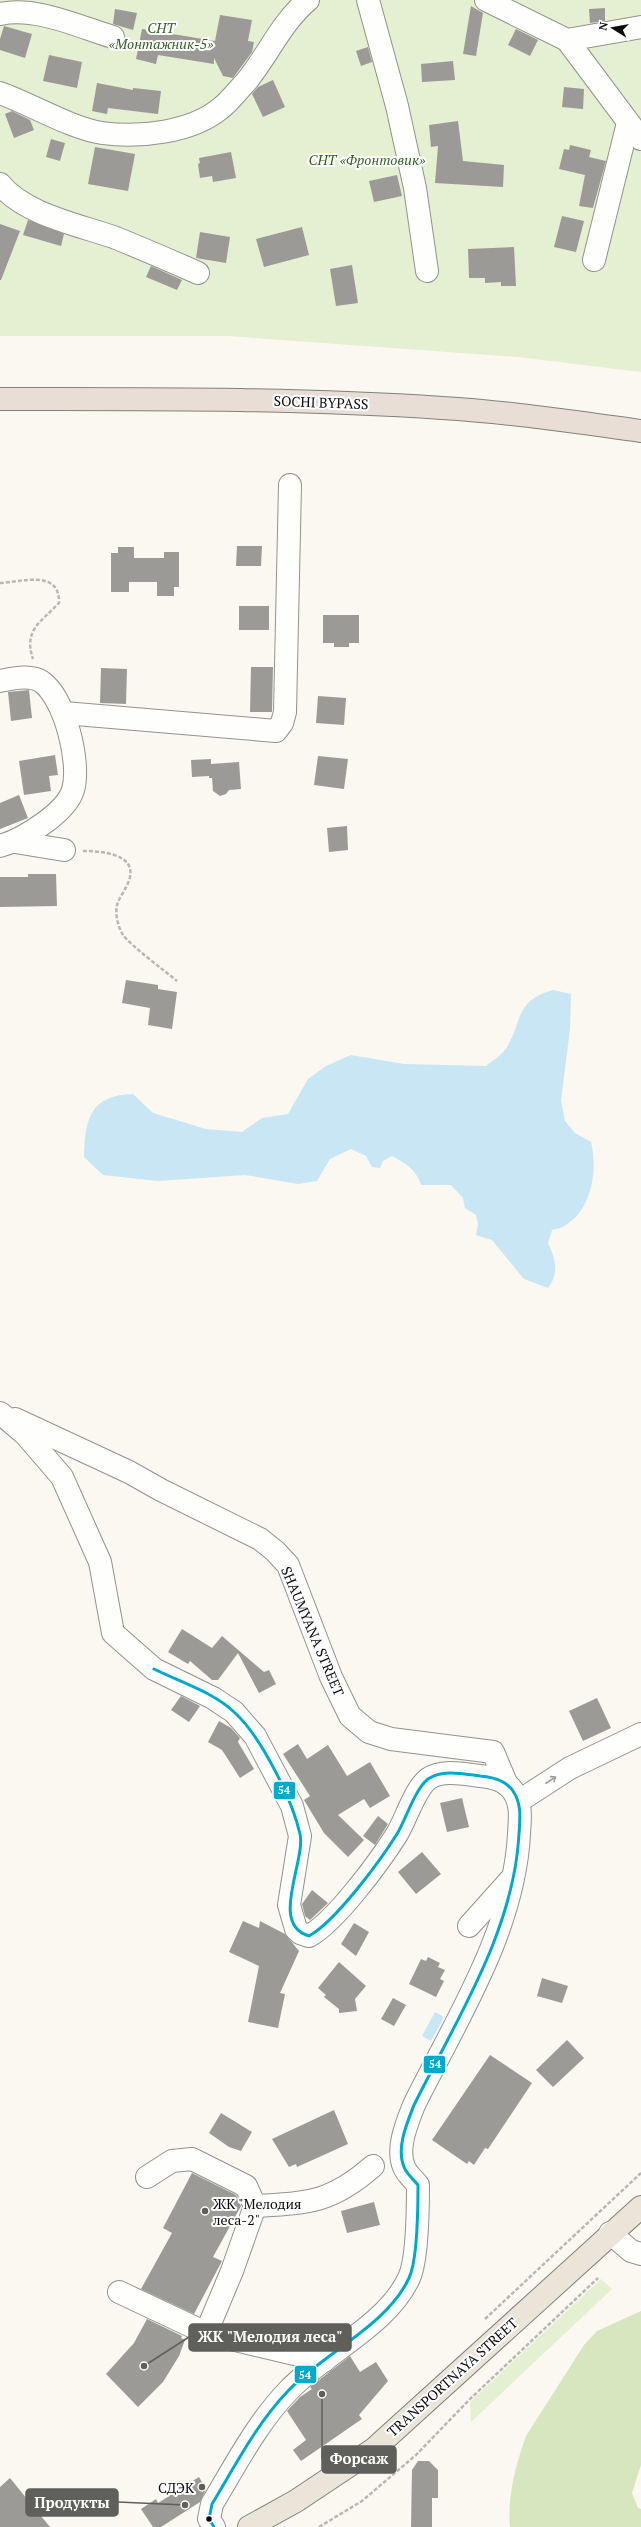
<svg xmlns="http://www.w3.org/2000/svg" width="641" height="2527" font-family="'PT Serif',serif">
<rect width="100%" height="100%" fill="#faf8f0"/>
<g fill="#e5efd1">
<path d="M0,0h641v372l-123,-15 -290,-21h-228z"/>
<path d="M601,2279l11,10 -141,133 -1,-20z"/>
</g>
<path fill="#d6e6bf" d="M641,2311v154l-9,28 6,15 3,1v18h-131c-3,-30 6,-63 16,-91l58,-91 13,-14z"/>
<g fill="#c8e6f3">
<path d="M553,990l18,4 -1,35 -9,71 4,21 10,12 16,9c7,27 1,67 -25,83 -4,3 -10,4 -14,5l-4,13c7,15 12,30 0,45l-24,-9 -32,-39 -16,-5 2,-11 -2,-9 -11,-7 -2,-10 -12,-13h-30c-4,-15 -16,-22 -29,-29l-9,5 -3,7 -8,-1 -6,-11 -15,-7 -21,10 -13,22 -19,3 -53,-9 -87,6 -55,-6 -19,-18c1,-38 6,-62 49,-63l20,19 53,16 36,3 20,-14 26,-4 20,-35 18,-13 25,-11 53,9 82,2c6,-5 14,-10 19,-16 18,-26 8,-49 48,-60z"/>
<path d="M435,2012l9,5 -13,24 -9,-5z"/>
</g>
<g fill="#9c9a96">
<path d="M471,6l12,7 -7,43 -13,-2z"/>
<path d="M605,8v13l-15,2 -1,-14z"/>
<path d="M115,9l22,4 -4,17 -20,-6z"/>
<path d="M220,15l32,5 -4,21 6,1 -2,10 -19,26 -10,-2 -9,-18v6l-56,-9 -2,9 -20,-5 6,-30 73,12z"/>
<path d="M4,26l28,8 -7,24 -25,-8v-11z"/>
<path d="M516,29l22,11 -8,16 -22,-11z"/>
<path d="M368,47l4,15 -11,4 -5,-15z"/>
<path d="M49,55l33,7 -5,26 -34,-7z"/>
<path d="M453,61l2,19 -33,2 -1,-18z"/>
<path d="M273,80l12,27 -22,10 -11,-23 6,-7z"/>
<path d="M97,83l36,7v-2l28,3 -3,23 -50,-6 -1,6 -15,-3z"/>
<path d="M564,87l20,2 -1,20 -21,-2z"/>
<path d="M12,111l18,9 4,10 -20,8 -9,-24z"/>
<path d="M458,121l5,40 41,4 -1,22 -68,-4 3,-37 -7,1 -2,-22z"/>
<path d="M51,139l14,4 -5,18 -14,-4z"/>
<path d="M570,145l21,5 -2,7 17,4 -13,47 -14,-2 6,-31 -26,-6 5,-20 5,1z"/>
<path d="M95,147l40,7 -7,37 -40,-7z"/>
<path d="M231,152l5,26 -23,4 -1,-6 -12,2 -2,-14 2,-1 -1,-5z"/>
<path d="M397,175l5,21 -28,6 -5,-21z"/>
<path d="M562,216l22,5 -8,31 -22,-5z"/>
<path d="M28,220l36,14 -3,12 -38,-11z"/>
<path d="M0,224l20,7 -19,49h-1z"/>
<path d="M302,227l7,28 -45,12 -8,-28z"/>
<path d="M200,232l30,5 -4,26 -30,-5z"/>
<path d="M514,247l2,39h-15v-4l-16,1v-5h-16l-1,-29z"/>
<path d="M352,265l6,38 -22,3 -6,-37z"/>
<path d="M151,266l31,14 -5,10 -31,-13z"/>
<path d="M237,546h25l-1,20h-25z"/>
<path d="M118,547h16v11h30v-6h15v35h-5v9h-17v-14h-28v10h-18v-39h7z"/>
<rect x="239" y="606" width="30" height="24"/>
<path d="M323,615h36v28h-10v4h-15v-4h-11z"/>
<path d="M251,667h22l-1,45h-22z"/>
<path d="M101,668l26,1 -1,35 -26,-1z"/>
<path d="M29,690l3,28 -21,3 -3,-29z"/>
<path d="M318,696l28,2 -2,27 -28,-2z"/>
<path d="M55,755l3,20 -9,1 2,15 -27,4 -5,-34z"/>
<path d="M318,756l30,3 -4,30 -30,-4z"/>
<path d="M211,759v5l28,-2 2,27 -12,1 -3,4 -6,2 -7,-5 -1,-13h-3v-2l-17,1 -1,-17z"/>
<path d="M19,795l9,23 -28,11v-26z"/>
<path d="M347,826l1,24 -19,2 -2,-24z"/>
<path d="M28,874h28l1,32 -57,1v-30h28z"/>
<path d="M126,980l32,5v4l19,3 -5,37 -24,-4 2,-17 -28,-5z"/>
<path d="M182,1629l30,19 10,-12 42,36 5,-2 7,14 -17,9 -21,-40 -20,27h-6l-22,-19 -2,3 -20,-12z"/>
<path d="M181,1696l19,10 -11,16 -18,-12z"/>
<path d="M597,1698l14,30 -28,13 -14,-30z"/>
<path d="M219,1721l12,7 9,10 -2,4 16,27 -14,9 -18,-28 -14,-8z"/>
<path d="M298,1744l9,15 21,-14 19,31 23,-14 20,34 -20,12 -6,-9 -26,16 26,25 -16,17 -24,-24 -20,-33 6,-4 -27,-42z"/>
<path d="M462,1798l7,29 -22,5 -7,-29z"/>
<path d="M378,1816l10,8 -13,21 -12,-9z"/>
<path d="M422,1852l19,22 -25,20 -18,-22z"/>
<path d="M312,1890l16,13 -18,17 -5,-4 -3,-12z"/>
<path d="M243,1921l16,7 1,-7 25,13 14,17 -19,42 5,1 -7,34 -30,-6 11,-56 -30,-14z"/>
<path d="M354,1923l15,9 -13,24 -15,-12z"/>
<path d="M428,1957l12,6 -2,4 7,3 -5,9 4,2 -8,16 -27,-13 12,-25 5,2z"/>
<path d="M339,1962l27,24 -11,13 2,12 -18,2v-4l-15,-12 2,-2 -8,-7z"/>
<path d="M542,1978l26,8 -6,17 -25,-7z"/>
<path d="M393,1998l13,7 -12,21 -13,-7z"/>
<path d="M567,2040l17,18 -31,29 -17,-17z"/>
<path d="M490,2055l42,28 -44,66 -3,-1 -11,17 -5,-4 -2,3 -35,-24z"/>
<path d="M334,2110l14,34 -51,23 -1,-3 -7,3 -17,-28z"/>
<path d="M221,2113l31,19 -11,19 -12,-4 -20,-14z"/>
<path d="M192,2173l44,22 5,11 -28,51 9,4 -28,53 -53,-25 31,-56 -9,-5z"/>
<path d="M374,2202l6,23 -33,8 -6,-22z"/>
<path d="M147,2319l35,17 -1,2 4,2 -6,16 -16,26 -25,25 -32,-33 28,-31z"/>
<path d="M350,2356l10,16 16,-10 12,19 -29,34 3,4 -61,42 -8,-11 13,-10 -19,-29 13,-14 12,-8 -2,-2z"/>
<path d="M418,2461h11l9,9v28h-6v29h-21l1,-57z"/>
<path d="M199,2477l7,12 -6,13 -39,25h-8l-12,-18 15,-10 2,4z"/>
<path d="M10,2478l21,26 19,23h-50v-40z"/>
</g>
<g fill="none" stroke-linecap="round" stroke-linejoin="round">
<defs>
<g id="minor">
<path d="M368,0l29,106 18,82 12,83"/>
<path d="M486,0l81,40 74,-13"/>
<path d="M0,14c36,-8 79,13 113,23"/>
<path d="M567,40l74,99"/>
<path d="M0,93c31,11 70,35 102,40 36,5 89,0 119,-25 9,-7 17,-18 25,-26 22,-27 35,-59 62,-82"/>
<path d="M0,184c25,31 80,41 116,54 27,11 55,23 82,35"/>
<path d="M594,260l34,-137"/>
<path d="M0,681c12,-2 30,-7 42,1 23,17 39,81 31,108 -7,23 -51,50 -73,56"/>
<path d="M64,713l212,18 6,-8 3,-11 5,-227"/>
<path d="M15,842l49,8"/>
<path d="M0,1413l25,21 37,43 38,85 13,71 41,36 59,29 21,14 21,24 37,70 8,30 -11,69 7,24 4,4 9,3c27,-15 71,-75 88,-102 9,-15 18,-45 31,-55 14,-10 36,-5 52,-3 12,1 26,4 33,15 9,13 7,28 6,43 -5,97 -63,186 -105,271 -7,18 -18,43 -10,62 2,6 9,12 14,18 0,21 0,74 -9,93 -22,48 -87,76 -121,113 -31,32 -53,75 -76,113l-3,15 5,8"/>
<path d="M15,1419l114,53 32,18 99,49 15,12 13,14 43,112 19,39 19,16 22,7 102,13 14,33"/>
<path d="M519,1801l51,-33 71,-34"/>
<path d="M469,1926l43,-48"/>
<path d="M147,2177l25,-16 20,-2 54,27 9,20 -23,65 -26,62"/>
<path d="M255,2206c53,-3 76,-3 118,-40"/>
<path d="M610,2233l21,18 10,3"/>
<path d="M119,2292l87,41 118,28"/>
</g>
<path id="major" d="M249,2527l47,-26 78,-52 267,-242"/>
<path id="highway" d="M0,399c148,0 295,-1 442,9 67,4 133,14 199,23"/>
</defs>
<use href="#minor" stroke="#93928f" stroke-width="24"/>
<use href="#major" stroke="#80807c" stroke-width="24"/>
<use href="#highway" stroke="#80807c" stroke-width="24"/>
<g stroke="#b7b7b5" stroke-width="2.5" stroke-dasharray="4 2" stroke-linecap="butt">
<path d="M0,583c22,-1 60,-14 59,20 -18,19 -36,27 -26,56"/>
<path d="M83,851c16,0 52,2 47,26 -2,10 -10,18 -13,28 -2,9 1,22 6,30 7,10 42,36 54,46"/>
<path d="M485,2319l156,-146"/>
<path d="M319,2527l43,-26 54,-46 53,-55 129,-122"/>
</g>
<use href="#minor" stroke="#fefefd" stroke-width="22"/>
<use href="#major" stroke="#ebe5d9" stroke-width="22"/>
<use href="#highway" stroke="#e9ded5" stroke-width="22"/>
<defs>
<path id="bus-1" d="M154,1669c26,13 59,23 80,43 27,24 58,87 66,122 6,27 -31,91 9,102 27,-15 71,-75 88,-102 9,-15 18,-45 31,-55 14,-10 36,-5 52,-3 12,1 26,4 33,15 9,13 7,28 6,43 -5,97 -63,186 -105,271 -7,18 -18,43 -10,62 2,6 9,12 14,18 0,21 0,74 -9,93 -22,48 -87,76 -121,113 -31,32 -53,75 -76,113l-3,15 5,8"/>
</defs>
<use href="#bus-1" stroke="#fff" stroke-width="6"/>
<use href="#bus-1" stroke="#00a9ce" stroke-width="3"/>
</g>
<defs><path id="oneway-shaft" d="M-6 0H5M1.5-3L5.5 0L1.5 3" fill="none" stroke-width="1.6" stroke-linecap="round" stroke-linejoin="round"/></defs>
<use stroke="#9d9d9d" href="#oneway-shaft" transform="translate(551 1780) rotate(-33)"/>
<g fill="#5f5f5c" stroke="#fff" stroke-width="1.5">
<circle cx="205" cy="2211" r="4"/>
<circle cx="202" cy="2487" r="4"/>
</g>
<circle fill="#0c0c0c" stroke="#fff" stroke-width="1.5" cx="209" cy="2519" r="3.5"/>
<g text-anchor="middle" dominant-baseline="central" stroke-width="4" stroke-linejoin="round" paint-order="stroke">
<g font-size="14" font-style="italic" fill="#31611f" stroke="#fff">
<text x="161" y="27">СНТ<tspan x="161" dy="16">«Монтажник-5»</tspan></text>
<text x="367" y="159">СНТ «Фронтовик»</text>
</g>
<g font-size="14" fill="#0c0c0c" stroke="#fff">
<text transform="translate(321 402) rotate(2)">SOCHI BYPASS</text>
<text transform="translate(313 1631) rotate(67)">SHAUMYANA STREET</text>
<text transform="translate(452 2377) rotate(-42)">TRANSPORTNAYA STREET</text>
</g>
<g font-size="14" fill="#0c0c0c" stroke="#fff" text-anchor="start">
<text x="213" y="2203">ЖК "Мелодия<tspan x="213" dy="16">леса-2"</tspan></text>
<text x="194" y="2487" text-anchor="end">СДЭК</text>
</g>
</g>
<path fill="none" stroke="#5f5f5c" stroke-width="1.5" d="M144 2366L189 2337M322 2394L322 2459M185 2505L118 2502"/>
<g fill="#5f5f5c" stroke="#fff" stroke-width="1.5">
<circle cx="144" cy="2366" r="4"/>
<circle cx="322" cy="2394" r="4"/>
<circle cx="185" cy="2505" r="4"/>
</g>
<g fill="#5f5f5c" stroke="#5f5f5c" stroke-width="1.5">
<rect x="189" y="2324" width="162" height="27" rx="4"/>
<rect x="322" y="2446" width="74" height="27" rx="4"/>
<rect x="26" y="2489" width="92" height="27" rx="4"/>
</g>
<g font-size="15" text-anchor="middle" font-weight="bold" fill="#fff">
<text x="270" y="2342">ЖК "Мелодия леса"</text>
<text x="359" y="2464">Форсаж</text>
<text x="72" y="2508">Продукты</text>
</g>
<g stroke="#fff" stroke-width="1.5">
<rect x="273" y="1781" width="23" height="19" rx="4" fill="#00a9ce"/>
<rect x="423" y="2055" width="23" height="19" rx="4" fill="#00a9ce"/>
<rect x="294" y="2365" width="23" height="19" rx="4" fill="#00a9ce"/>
</g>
<g font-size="11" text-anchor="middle" font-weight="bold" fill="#fff">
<text x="284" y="1794">54</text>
<text x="435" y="2068">54</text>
<text x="305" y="2379">54</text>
</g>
<g transform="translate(613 28) rotate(281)" stroke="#ffffff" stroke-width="3" paint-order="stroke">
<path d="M0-3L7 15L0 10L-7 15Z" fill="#0c0c0c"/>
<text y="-6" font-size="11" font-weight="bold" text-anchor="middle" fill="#0c0c0c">N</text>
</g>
</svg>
